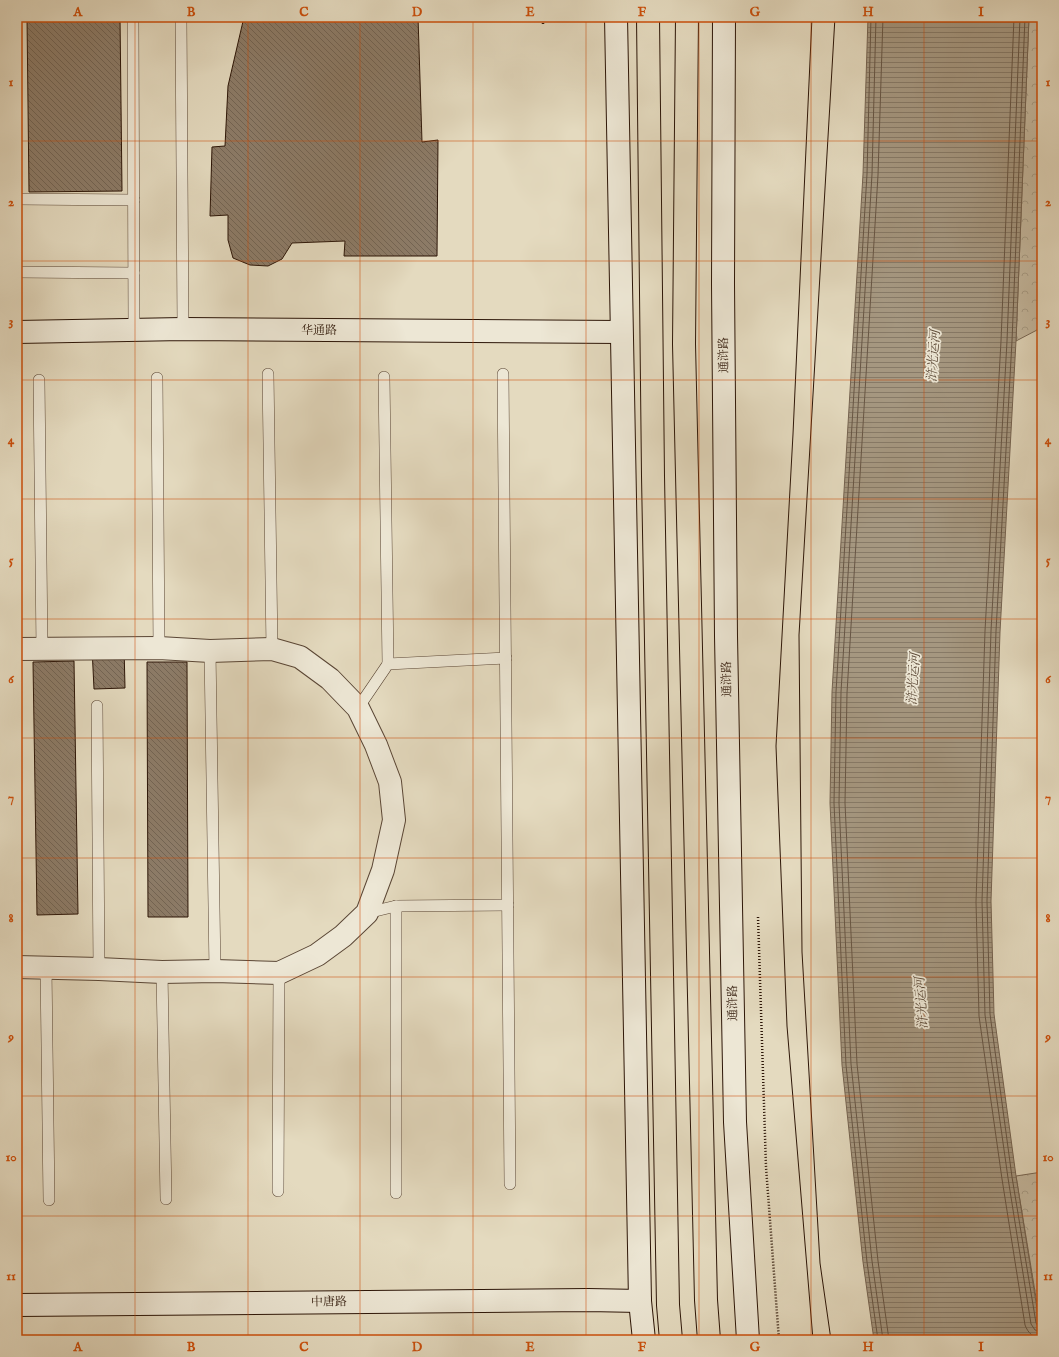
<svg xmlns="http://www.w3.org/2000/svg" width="1059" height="1357" font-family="'IM FELL English','Noto Serif SC',serif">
<defs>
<pattern id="forest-crowns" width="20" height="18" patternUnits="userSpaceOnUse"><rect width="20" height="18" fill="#c5b9a0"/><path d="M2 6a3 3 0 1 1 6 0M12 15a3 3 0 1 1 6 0" fill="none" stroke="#a99e88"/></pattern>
<pattern id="water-rules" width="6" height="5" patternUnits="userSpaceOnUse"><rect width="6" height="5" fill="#a59780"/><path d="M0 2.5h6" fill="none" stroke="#877a67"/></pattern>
<pattern id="building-back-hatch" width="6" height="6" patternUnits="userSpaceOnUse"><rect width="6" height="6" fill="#8c7b67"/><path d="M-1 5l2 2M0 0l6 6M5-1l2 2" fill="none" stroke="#736453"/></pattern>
</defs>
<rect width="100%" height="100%" fill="#e4dabf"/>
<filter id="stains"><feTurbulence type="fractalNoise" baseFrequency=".005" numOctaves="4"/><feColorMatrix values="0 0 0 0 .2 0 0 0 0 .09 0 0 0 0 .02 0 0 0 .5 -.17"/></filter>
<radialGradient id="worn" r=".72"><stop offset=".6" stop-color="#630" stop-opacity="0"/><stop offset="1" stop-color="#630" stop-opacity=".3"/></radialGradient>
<g fill="url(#forest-crowns)" stroke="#786754">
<path d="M1029,17h13v300l-5,13 -21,11z"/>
<path d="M1042,1172v162l-26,-158z"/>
</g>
<path fill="url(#water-rules)" stroke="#756350" d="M868,17h161l-13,324 -16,291 -9,269 3,113 22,162 26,164h-168l-11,-78 -21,-197 -12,-262 2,-111 31,-518z"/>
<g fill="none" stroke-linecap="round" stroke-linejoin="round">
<g stroke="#685644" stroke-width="1">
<path d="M871,17l-4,157 -31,518 -2,111 12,262 21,197 11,78"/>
<path d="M876,17l-4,157 -31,518 -2,111 12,261 21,197 11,79"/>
<path d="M883,17l-5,158 -31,518 -2,110 12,261 21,197 11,79"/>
<path d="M1014,17l-13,324 -16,290 -9,271 3,114 23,163 23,146c3,8 8,13 17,13"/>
<path d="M1020,17l-13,324 -16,290 -9,270 3,114 23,163 23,146 4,6 7,2"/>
<path d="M1025,17l-13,324 -16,290 -9,270 3,113 22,163 24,146 2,3 4,1"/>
</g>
</g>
<g fill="url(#building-back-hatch)" stroke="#2c1507">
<path d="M27,17h93l2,174 -93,1z"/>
<path d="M244,17h174l4,125 16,-2 -1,116h-93l1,-15 -53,2 -10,16 -14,7 -18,-1 -17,-7 -5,-18v-25l-18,1 2,-69 13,-1 3,-60z"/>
<path d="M17,383h2l1,209h-3z"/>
<path d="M124,646l1,42 -31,1 -2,-41z"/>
<path d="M74,661l4,253 -41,1 -4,-253z"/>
<path d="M147,662h40l1,255h-40z"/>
</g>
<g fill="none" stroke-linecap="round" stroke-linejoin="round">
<defs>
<g id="lane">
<path d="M133,17l1,313"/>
<path d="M181,17l2,312"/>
<path d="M17,199l117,1"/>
<path d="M17,272l117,1"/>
<path d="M268,374l4,275"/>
<path d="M503,374l7,810"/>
<path d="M384,377l4,287"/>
<path d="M157,378l2,270"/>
<path d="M39,380l3,269"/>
<path d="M210,651l5,320"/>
<path d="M97,706l2,263"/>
<path d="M358,708l30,-44 118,-6"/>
<path d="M396,906v287"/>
<path d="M367,913l29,-7 112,-1"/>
<path d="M46,968l3,232"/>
<path d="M162,972l4,227"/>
<path d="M278,1191l1,-218"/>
</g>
<path id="street" d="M17,649l142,-1 51,3 62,-2 28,8 30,22 28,29 18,37 14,37 4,38 -11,50 -16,43 -24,23 -26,19 -38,18 -64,-2 -53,1 -63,-3 -82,-2"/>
<g id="secondary">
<path d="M616,17l24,1284 4,39"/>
<path d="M724,17l-1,267 3,352 9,486 13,218"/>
<path d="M17,332l166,-3 438,3"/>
<path d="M17,1305l571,-5 52,1"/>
</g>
<g id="primary">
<path d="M648,17l5,459 15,829 3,35"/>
<path d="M687,17l-3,327 22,956 3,40"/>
</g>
</defs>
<use href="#lane" stroke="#5a4635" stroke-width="12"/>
<use href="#street" stroke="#5a4635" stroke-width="24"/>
<use href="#secondary" stroke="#2c1507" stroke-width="24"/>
<use href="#primary" stroke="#2c1507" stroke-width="24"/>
<g stroke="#2c1507" stroke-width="2.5" stroke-dasharray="1 2" stroke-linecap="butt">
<path d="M543,17v8"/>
<path d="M758,917l8,250 13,173"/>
</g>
<use href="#lane" stroke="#ede7d5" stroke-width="11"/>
<use href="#street" stroke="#ede7d5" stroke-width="22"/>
<use href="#secondary" stroke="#ede7d5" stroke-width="22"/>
<use href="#primary" stroke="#e4dabf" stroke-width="22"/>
<g stroke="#2c1507" stroke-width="1">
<path d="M812,17l-19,417 -17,312 11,280 26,314"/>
<path d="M831,1340l-11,-77 -18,-311 -3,-317 36,-618"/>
</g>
</g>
<path fill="none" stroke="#cc4f0b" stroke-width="1" stroke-opacity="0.55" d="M135,17v1323M248,17v1323M360,17v1323M473,17v1323M586,17v1323M699,17v1323M811,17v1323M924,17v1323M17,141h1025M17,261h1025M17,380h1025M17,499h1025M17,619h1025M17,738h1025M17,858h1025M17,977h1025M17,1096h1025M17,1216h1025"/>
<g text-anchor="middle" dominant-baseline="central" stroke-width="3.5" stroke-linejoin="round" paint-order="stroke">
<g font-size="12" fill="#2c1507" stroke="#ede7d5">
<text x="319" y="330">华通路</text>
<text transform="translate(724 355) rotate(-91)">通浒路</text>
<text transform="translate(727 679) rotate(-91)">通浒路</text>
<text transform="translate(733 1003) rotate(-91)">通浒路</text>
<text transform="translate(329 1302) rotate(-1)">中唐路</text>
</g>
<g font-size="13" font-style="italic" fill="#5c4937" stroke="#ede7d5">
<text transform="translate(934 356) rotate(-86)">浒光运河</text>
<text transform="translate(914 679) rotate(-86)">浒光运河</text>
<text transform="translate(922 1003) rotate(-94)">浒光运河</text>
</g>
</g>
<rect width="1059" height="1357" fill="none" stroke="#e4dabf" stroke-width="44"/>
<rect x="22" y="22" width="1015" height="1313" fill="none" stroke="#cc4f0b" stroke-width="1.5"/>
<g font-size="13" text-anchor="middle" font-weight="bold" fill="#cc4f0b">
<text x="78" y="16">A</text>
<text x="191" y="16">B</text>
<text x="304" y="16">C</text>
<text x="417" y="16">D</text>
<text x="530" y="16">E</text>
<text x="642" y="16">F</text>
<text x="755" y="16">G</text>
<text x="868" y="16">H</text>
<text x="981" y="16">I</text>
<text x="11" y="86">1</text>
<text x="1048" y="86">1</text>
<text x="11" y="206">2</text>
<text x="1048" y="206">2</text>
<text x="11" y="325">3</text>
<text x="1048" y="325">3</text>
<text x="11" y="444">4</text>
<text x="1048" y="444">4</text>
<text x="11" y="564">5</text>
<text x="1048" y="564">5</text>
<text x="11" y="683">6</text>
<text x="1048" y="683">6</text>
<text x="11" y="802">7</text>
<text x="1048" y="802">7</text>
<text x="11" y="922">8</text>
<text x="1048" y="922">8</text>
<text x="11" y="1041">9</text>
<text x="1048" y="1041">9</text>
<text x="11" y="1161">10</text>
<text x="1048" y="1161">10</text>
<text x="11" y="1280">11</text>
<text x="1048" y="1280">11</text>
<text x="78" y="1351">A</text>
<text x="191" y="1351">B</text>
<text x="304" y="1351">C</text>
<text x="417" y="1351">D</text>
<text x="530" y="1351">E</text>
<text x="642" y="1351">F</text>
<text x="755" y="1351">G</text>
<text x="868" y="1351">H</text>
<text x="981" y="1351">I</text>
</g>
<rect width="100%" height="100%" filter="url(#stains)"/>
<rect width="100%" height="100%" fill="url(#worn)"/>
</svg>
